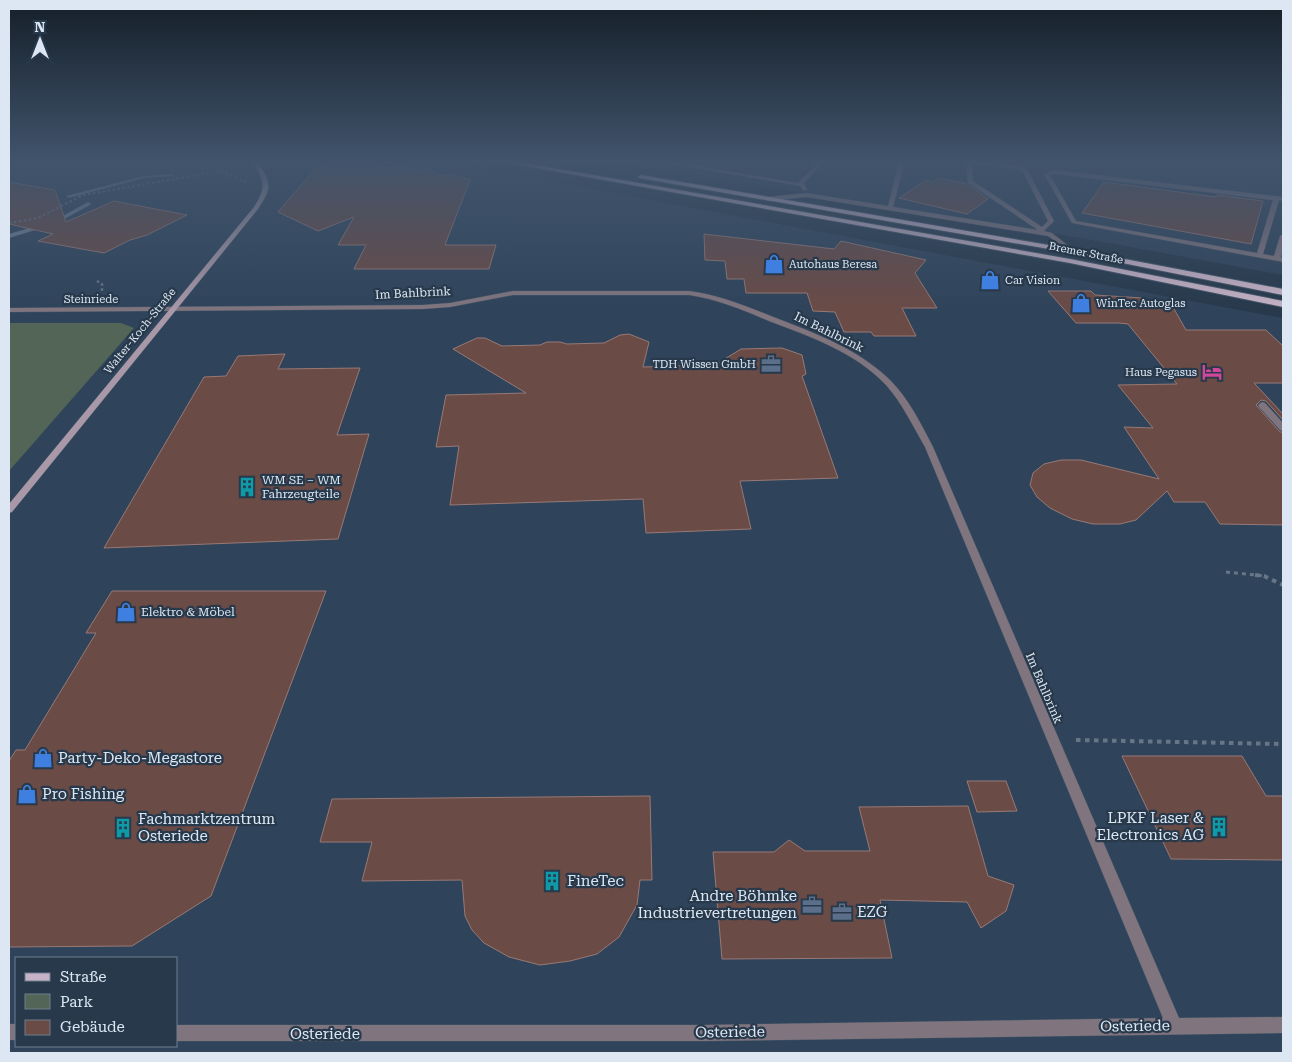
<svg xmlns="http://www.w3.org/2000/svg" width="1292" height="1062" font-family="'Roboto Serif',serif">
<rect width="100%" height="100%" fill="#27394b"/>
<g fill="#2f445b" fill-rule="evenodd">
<path d="M9,161h431l843,157v735h-1274zM16,958h160v88h-160z"/>
<path d="M612,161h671v114l-190,-35z"/>
</g>
<path fill="#536556" d="M9,323h112l13,5 -125,143z"/>
<g fill="none" stroke-linecap="round" stroke-linejoin="round">
<g fill="#758498" fill-rule="evenodd">
<path d="M171,174h2v2l-29,2 -75,20 -3,-2 78,-20z"/>
<path d="M88,202l3,2 -1,1 -33,18 -5,-1z"/>
<path d="M43,224l3,2 -1,1 -36,11v-4z"/>
</g>
</g>
<g fill="#6a4b46" stroke="#987975">
<path d="M356,163l20,1 10,4 18,-2 16,6 8,-3 15,7 8,-2 19,6 -25,65h51l-7,24h-135l12,-24h-28l16,-28 -36,14 -40,-19 37,-43 20,-5z"/>
<path d="M939,178l28,6 21,15 -21,15 -68,-16 27,-18 7,2z"/>
<path d="M9,182l46,8 11,32 48,-21 73,14 -40,20 -17,5 -26,13 -66,-12 15,-7 -44,-10z"/>
<path d="M1104,182l112,15 1,-2 46,6 -12,43 -169,-31z"/>
<path d="M704,234l130,15 7,-8 85,19 -11,13 22,35h-35l14,28h-42l-3,-4h-27l-9,-20 -22,-1 -6,-18h-61l-2,-14h-17l-2,-18 -20,-1z"/>
<path d="M1048,291h43l4,4 48,3 2,3 25,1 16,28h80l17,16v37h-29l29,31v6l-17,-19 -5,-1 -5,5 23,26 4,2v92l-63,-1 -15,-22h-31l-7,-11 -31,29 -16,4h-27l-21,-5 -22,-11 -13,-11 -7,-12 3,-12 11,-9 17,-4h20l78,19 -35,-52 29,1 -35,-43 59,-1 -49,-60 -9,-1h-43z"/>
<path d="M629,334l20,8 -6,25 72,-2 26,-16 41,-1 20,7 4,19 -4,2 36,102 -98,3 11,48 -105,4 -3,-34 -193,6 9,-59 -23,1 10,-52 80,-2 -73,-44 24,-11h8l17,8 38,-1 7,-3h13l7,2 37,-1 16,-8z"/>
<path d="M285,354l-7,15 82,-1 -23,67 32,-1 -31,105 -234,9 100,-171 22,-1 12,-20z"/>
<path d="M112,591h214l-115,305 -79,50 -123,1v-186l7,-11h9l71,-117h-10z"/>
<path d="M1122,756h120l24,40h17v64l-112,-1z"/>
<path d="M967,781h39l11,30 -40,1z"/>
<path d="M650,796l2,84h-12l-3,25 -18,32 -22,17 -27,7 -30,4 -31,-8 -25,-14 -12,-13 -7,-14 -3,-36 -100,1 10,-39h-52l12,-43z"/>
<path d="M968,806l20,70 26,9 -8,26 -25,17 -14,-26 -87,-2 12,58 -170,1 -9,-107h61l15,-12 16,11h65l-11,-44z"/>
</g>
<g fill="none" stroke-linecap="round" stroke-linejoin="round">
<defs>
<g id="lane">
<path d="M654,161h14l130,22 22,-22h5l-21,22 3,6 -3,2 -4,-5z"/>
<path d="M899,161h6l-12,46 145,23 -70,-47 -2,-20 -4,-2h16l44,6 6,4 26,50 -10,10 8,2 23,18 -5,1 -22,-16 -241,-39 -40,4 -3,-2 3,-2 40,-4 81,13zM972,164l47,5 4,3 25,49 -6,6 -69,-46z"/>
<path d="M1055,170l228,27v4l-4,-1 -16,54 11,2 6,-20 3,-2v13l-2,11h2v4l-211,-39 -28,-49zM1055,174l218,26 -16,53 -181,-32 -26,-46z"/>
<path d="M1262,402l3,1 18,20v8l-3,-1 -21,-23 -1,-2z"/>
</g>
<g id="street">
<path d="M513,291h176c31,4 59,16 87,27 41,16 82,31 114,62 19,19 31,44 43,67l246,571 104,-1v16l-579,8h-528v-16h528l459,-7 -238,-571c-12,-21 -23,-44 -39,-62 -31,-33 -75,-48 -117,-64 -26,-11 -52,-22 -80,-26h-176l-63,12 -27,2 -414,3v-4l414,-3 27,-2z"/>
<rect x="9" y="1024" width="7" height="16"/>
</g>
<path id="secondary" d="M253,161h5c13,24 15,25 0,48l-246,303 -3,1v-9l245,-297c13,-21 10,-24 -1,-46z"/>
<g id="primary">
<path d="M497,161h17l556,98 213,42v6l-213,-44z"/>
<path d="M641,175l431,74 211,40v6l-211,-42 -433,-75 -1,-1z"/>
</g>
</defs>
<use href="#lane" stroke="#456" stroke-width="1"/>
<use href="#street" stroke="#456" stroke-width="1"/>
<use href="#secondary" stroke="#456" stroke-width="1"/>
<use href="#primary" stroke="#456" stroke-width="2"/>
<g stroke="#677686" stroke-width="2" stroke-dasharray="2.5 2.5" stroke-linecap="butt">
<path d="M462,161l22,4"/>
<path d="M221,171l25,11"/>
<path d="M9,223l29,-5 45,-23 138,-24 12,-10"/>
</g>
<path stroke="#677686" stroke-width="2.5" stroke-dasharray="2.5 2.5" stroke-linecap="butt" d="M97,281l5,3v8"/>
<path stroke="#677686" stroke-width="3" stroke-dasharray="4 4" stroke-linecap="butt" d="M1226,572l39,4"/>
<g stroke="#677686" stroke-width="4" stroke-dasharray="4.5 4.5" stroke-linecap="butt">
<path d="M1255,575l9,1 19,9"/>
<path d="M1076,740l207,4"/>
</g>
<use href="#lane" fill="#80757f" fill-rule="evenodd"/>
<use href="#street" fill="#80757f" fill-rule="evenodd"/>
<use href="#secondary" fill="#a898a8" fill-rule="evenodd"/>
<use href="#primary" fill="#c7b3c7" fill-rule="evenodd"/>
</g>
<linearGradient id="sky" x2="0" y2="1"><stop stop-color="#151f29"/><stop offset="0.52" stop-color="#41546c"/><stop offset="1" stop-color="#41546c" stop-opacity="0"/></linearGradient>
<rect width="1292" height="310" fill="url(#sky)"/>
<defs>
<symbol id="shop-bare" viewBox="-9 -9 18 18"><path d="M-5-2.5h2.3a2.7 3.5 0 0 1 5.4 0H5L5.5 6h-11ZM-1.5-2.5h3a1.5 2.3 0 0 0-3 0Z" fill="#3f7fe0" stroke="#27394b" stroke-width="2.5" paint-order="stroke"/></symbol>
<symbol id="office-bare" viewBox="-9 -9 18 18"><path d="M-6-3h4V-5.5h4V-3h4V5H-6ZM-1-4.5V-3h2v-1.5ZM-6 0V1H6V0Z" fill="#5c6f8a" stroke="#27394b" stroke-width="2.5" paint-order="stroke"/></symbol>
<symbol id="hotel-bare" viewBox="-9 -9 18 18"><path d="M-6-4.5h1.5V1H6V5H4.5V3h-9V5H-6ZM-4 0a1.8 1.8 0 1 1 3.6 0ZM.5 0V-2.5h3Q6-2.5 6 0Z" fill="#d1479c" stroke="#27394b" stroke-width="2.5" paint-order="stroke"/></symbol>
<symbol id="building-bare" viewBox="-9 -9 18 18"><path d="M-4-6H4V6H1V3H-1V6H-4ZM-2.5-4.3h1.7v1.8h-1.7ZM.8-4.3h1.7v1.8H.8ZM-2.5-1h1.7V.8h-1.7ZM.8-1h1.7V.8H.8Z" fill="#0f9aa8" stroke="#27394b" stroke-width="2.5" paint-order="stroke"/></symbol>
</defs>
<g fill-rule="evenodd">
<use href="#shop-bare" x="760" y="250" width="28" height="28"/>
<use href="#shop-bare" x="976" y="266" width="28" height="28"/>
<use href="#shop-bare" x="1067" y="289" width="28" height="28"/>
<use href="#office-bare" x="757" y="350" width="28" height="28"/>
<use href="#hotel-bare" x="1198" y="358" width="28" height="28"/>
<use href="#building-bare" x="233" y="473" width="28" height="28"/>
<use href="#shop-bare" x="112" y="598" width="28" height="28"/>
<use href="#shop-bare" x="29" y="744" width="28" height="28"/>
<use href="#shop-bare" x="13" y="780" width="28" height="28"/>
<use href="#building-bare" x="1205" y="813" width="28" height="28"/>
<use href="#building-bare" x="109" y="814" width="28" height="28"/>
<use href="#building-bare" x="538" y="867" width="28" height="28"/>
<use href="#office-bare" x="798" y="891" width="28" height="28"/>
<use href="#office-bare" x="828" y="898" width="28" height="28"/>
</g>
<g text-anchor="middle" dominant-baseline="central" stroke-width="4.5" stroke-linejoin="round" paint-order="stroke">
<g font-size="11" fill="#dde7f3" stroke="#27394b">
<text transform="translate(1086 253) rotate(11)">Bremer Straße</text>
<text x="91" y="299">Steinriede</text>
<text transform="translate(140 331) rotate(-51)">Walter-Koch-Straße</text>
</g>
<g font-size="11" fill="#dde7f3" stroke="#27394b" text-anchor="start">
<text x="789" y="264">Autohaus Beresa</text>
<text x="1005" y="280">Car Vision</text>
<text x="1096" y="303">WinTec Autoglas</text>
<text x="756" y="364" text-anchor="end">TDH Wissen GmbH</text>
<text x="1197" y="372" text-anchor="end">Haus Pegasus</text>
</g>
<g font-size="12" fill="#dde7f3" stroke="#27394b">
<text transform="translate(413 293) rotate(-3)">Im Bahlbrink</text>
<text transform="translate(829 332) rotate(26)">Im Bahlbrink</text>
<text transform="translate(1044 688) rotate(67)">Im Bahlbrink</text>
</g>
<g font-size="12" fill="#dde7f3" stroke="#27394b" text-anchor="start">
<text x="262" y="480">WM SE – WM<tspan x="262" dy="14">Fahrzeugteile</tspan></text>
<text x="141" y="612">Elektro &amp; Möbel</text>
</g>
<g font-size="15" fill="#dde7f3" stroke="#27394b" text-anchor="start">
<text x="58" y="758">Party-Deko-Megastore</text>
<text x="42" y="794">Pro Fishing</text>
<text x="1204" y="818" text-anchor="end">LPKF Laser &amp;<tspan x="1204" dy="17">Electronics AG</tspan></text>
<text x="138" y="819">Fachmarktzentrum<tspan x="138" dy="17">Osteriede</tspan></text>
<text x="567" y="881">FineTec</text>
<text x="797" y="896" text-anchor="end">Andre Böhmke<tspan x="797" dy="17">Industrievertretungen</tspan></text>
<text x="857" y="912">EZG</text>
</g>
<g font-size="15" fill="#dde7f3" stroke="#27394b">
<text transform="translate(1135 1026) rotate(-1)">Osteriede</text>
<text transform="translate(730 1032) rotate(-1)">Osteriede</text>
<text x="325" y="1034">Osteriede</text>
</g>
</g>
<rect width="1292" height="1062" fill="none" stroke="#dde7f3" stroke-width="20"/>
<rect x="15" y="957" width="162" height="90" fill="#27394b" stroke="#707f8e"/>
<rect x="25" y="973" width="25" height="8" fill="#c7b3c7" stroke="#707f8e"/>
<text x="60" y="982" font-size="15" fill="#dde7f3">Straße</text>
<rect x="25" y="994" width="25" height="15" fill="#536556" stroke="#707f8e"/>
<text x="60" y="1007" font-size="15" fill="#dde7f3">Park</text>
<rect x="25" y="1020" width="25" height="15" fill="#6a4b46" stroke="#707f8e"/>
<text x="60" y="1032" font-size="15" fill="#dde7f3">Gebäude</text>
<g transform="translate(40 40)" stroke="#27394b" stroke-width="4" paint-order="stroke">
<path d="M0-4L9 19L0 12L-9 19Z" fill="#dde7f3"/>
<text y="-8" font-size="14" font-weight="bold" text-anchor="middle" fill="#dde7f3">N</text>
</g>
</svg>
